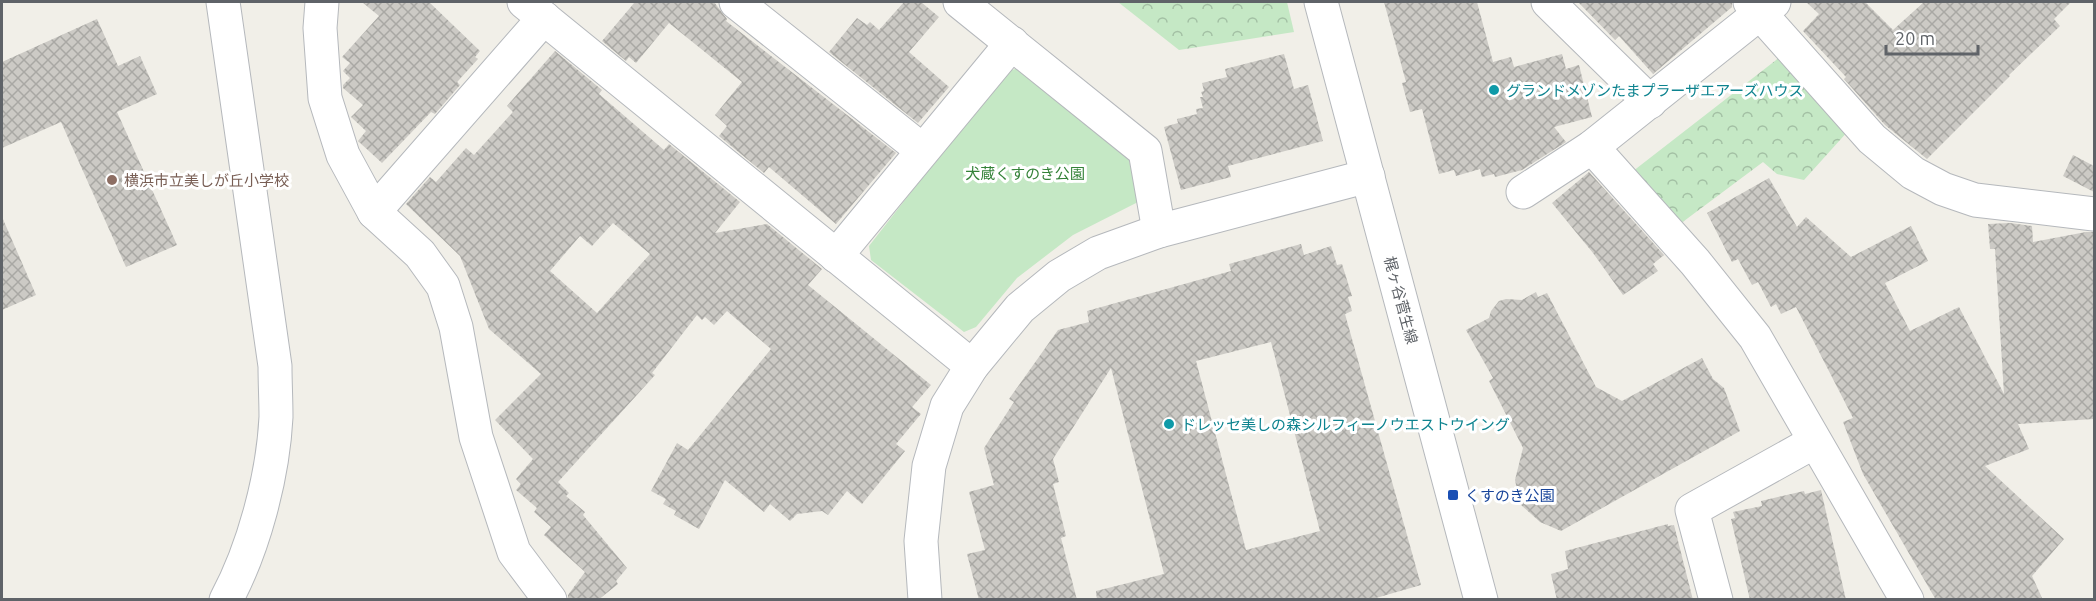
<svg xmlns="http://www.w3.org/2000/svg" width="2096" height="601" font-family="Ubuntu,'Noto Sans JP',sans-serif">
<defs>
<pattern id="forest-crowns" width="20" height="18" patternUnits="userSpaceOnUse" patternTransform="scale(1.5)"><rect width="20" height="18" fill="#c5e8c5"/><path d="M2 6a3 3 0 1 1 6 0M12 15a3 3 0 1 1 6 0" fill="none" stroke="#a3c0a4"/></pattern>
<pattern id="building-cross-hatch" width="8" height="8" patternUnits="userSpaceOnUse" patternTransform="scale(1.5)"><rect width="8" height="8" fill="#cccac5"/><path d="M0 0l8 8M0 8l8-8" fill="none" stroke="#a9a8a4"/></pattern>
</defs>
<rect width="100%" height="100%" fill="#f1efe8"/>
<path fill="#c5e8c5" d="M1022,67l105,86 13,48 -67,34 -56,43 -41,49 -12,5 -93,-72 -2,-14 136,-174z"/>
<g fill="url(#forest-crowns)">
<path d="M1118,2h169l7,30 -115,18z"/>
<path d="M1784,54l65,76 -45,50 -27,-6 -14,-12 -87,65 -48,-52z"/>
</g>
<g fill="url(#building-cross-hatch)" fill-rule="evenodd">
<path d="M362,2h67l51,49 -5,6 3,2 -21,23 3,3 -25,29 -4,-2 -49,51 -24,-22 8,-10 -15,-14 12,-12 -20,-17v-3l7,-7 -7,-7 7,-8 -8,-6 37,-41z"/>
<path d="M635,2h79l13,17 -1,2 170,132 -60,71 -67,-57 -5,6 -45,-37 8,-10 -12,-11 27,-33 -73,-59 -33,40 -7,-6 -3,4 -24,-20z"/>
<path d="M904,2h17l18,15 -30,35 40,35 -31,36 -89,-71 28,-34 10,7 3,-3 9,8z"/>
<path d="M1384,2h93l16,60 18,-5 3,10 48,-13 4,15 13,-4 13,52 -38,10 12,15 -44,28 -27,7 -1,-3 -12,3 -2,-8 -24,7 -2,-6 -15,4 -17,-65 -12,3 -8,-29 4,-1z"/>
<path d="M1578,2h154v5l-79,67 -34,-38 -4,4z"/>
<path d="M1806,2h59l28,28 31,-28h147l-17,17 6,7 -51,49 1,1 -83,83 -42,-34 -41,-46 2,-2 -43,-46 16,-17z"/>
<path d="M97,19l21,47 22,-10 17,38 -40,18 60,133 -51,22 -65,-145 -59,26v-86z"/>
<path d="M555,51l47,39 -3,4 65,56 5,-6 71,58 -25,31 52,-9 55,45 -14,16 123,100 -19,22 9,7 -25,30 9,7 -43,53 -15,-13 -19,24 -6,-4 -25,3 -7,7 -20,-17 -6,8 -39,-32 -26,49 -25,-14 2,-4 -13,-7 3,-5 -15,-8 26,-48 11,7 83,-101 -44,-38 -13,14 -9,-8 -3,3 -5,-5 -45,58 3,2 -97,107 11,11 -3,3 19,16 -2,3 44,53 -11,13 2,3 -20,16h-30v-5l17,-23 -41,-37 7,-8 -17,-15 3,-4 -21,-18 5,-6 -5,-5 17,-20 -38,-39 46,-46 -52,-45 -29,-73 -54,-52 24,-27 6,5 30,-34 8,7 39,-43 -6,-6zM613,223l37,31 -53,59 -47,-42 30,-35 12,10z"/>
<path d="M1284,54l10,35 14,-4 15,56 -95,25 3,11 -50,13 -17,-63 14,-4 -1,-4 20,-5 -1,-5 7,-1 -3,-11h3l-2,-5 3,-1 -2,-8 25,-6 -2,-8z"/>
<path d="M2073,155l21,11v26l-31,-16z"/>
<path d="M1589,172l75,83 -11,9 5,7 -35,24 -30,-42 -41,-50z"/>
<path d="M1769,178l28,49 9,-10 45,40 60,-31 17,35 -43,22 25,48 49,-24 45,87 -9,-145h-5l-2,-25 22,-1 22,3 1,16 53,-10h8v187l-76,5 11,25 -44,17 79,73 -32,37 11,24h-107l-73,-126 -20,-52 10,-4 -57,-111 -15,7 -5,-10 -5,3 -13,-25 -6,3 -14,-26 -6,3 -25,-49z"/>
<path d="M2,217l34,78 -34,15z"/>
<path d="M1301,244l3,11 27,-9 6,19 5,-1 10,32 -4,1 4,14 -7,3 76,271 -52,15h-272l-1,-9 68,-17 -53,-206 -58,91 6,23 -6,2 13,52 -5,2 16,62h-98l-12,-46 18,-4 -16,-58 25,-7 -10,-37 30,-46 -5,-3 49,-69 31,-8 -2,-11 144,-40 -2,-7zM1271,342l49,189 -74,19 -50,-189z"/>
<path d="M1536,292l2,5 9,-4 49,94 26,14 80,-43 11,21 11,9 16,43 -179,100 -21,-9 -20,-18 -5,-24 8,-32 -34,-67 4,-3 -27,-48 23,-12 2,-7 8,-10 7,-2 16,1z"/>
<path d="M1821,490l25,110h-96l-19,-81 4,-1 -2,-6 29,-6 -1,-5 43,-10 1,3z"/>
<path d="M1668,524v2l6,-1 19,75h-136l-6,-26 17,-5 -3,-18z"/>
</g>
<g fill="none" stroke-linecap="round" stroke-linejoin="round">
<defs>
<g id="minor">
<path d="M223,2l52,364c0,17 1,34 1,51 -3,59 -22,131 -50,183"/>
<path d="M322,2l-2,26 5,70 18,57 31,57 46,42 23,32 13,41 20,110 38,115 36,48"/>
<path d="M524,2l448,364"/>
<path d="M736,2l186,148"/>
<path d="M960,2l185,149 14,80"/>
<path d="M1321,2l160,598"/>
<path d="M1548,2l102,100"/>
<path d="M1750,2l122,137 41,34 30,16 32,11 119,14"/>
<path d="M1592,147l103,115 60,75 152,263"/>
<path d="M1523,192l69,-45 182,-145"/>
<path d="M374,212l170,-194"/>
<path d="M836,256l176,-213"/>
<path d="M925,600l-4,-59 8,-75 18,-60 25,-40 48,-58 39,-32 39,-23 61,-22 209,-55"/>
<path d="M1716,600l-24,-90 122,-68"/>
</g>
</defs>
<use href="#minor" stroke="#b5b8bc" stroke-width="35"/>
<use href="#minor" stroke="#fff" stroke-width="33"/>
</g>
<g fill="#0f9aa8" stroke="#fff" stroke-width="2">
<circle cx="1494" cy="90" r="6"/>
<circle cx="1169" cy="424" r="6"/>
</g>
<circle fill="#8d6e63" stroke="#fff" stroke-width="2" cx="112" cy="180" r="6"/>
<rect fill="#1a4fb4" stroke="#fff" stroke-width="2" x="1447" y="489" width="12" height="12" rx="3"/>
<g text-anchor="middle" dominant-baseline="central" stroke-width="6" stroke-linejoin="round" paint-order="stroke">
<g font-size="15" fill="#0d838f" stroke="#fff" text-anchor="start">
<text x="1506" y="90">グランドメゾンたまプラーザエアーズハウス</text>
<text x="1181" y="424">ドレッセ美しの森シルフィーノウエストウイング</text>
</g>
<g font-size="15" fill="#348238" stroke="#fff">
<text x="1025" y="173">犬蔵くすのき公園</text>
</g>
<g font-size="15" fill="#785e54" stroke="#fff" text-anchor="start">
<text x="124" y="180">横浜市立美しが丘小学校</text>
</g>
<g font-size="15" fill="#5f6368" stroke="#fff">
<text transform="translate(1401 300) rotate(75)">梶ヶ谷菅生線</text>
</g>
<g font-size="15" fill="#164399" stroke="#fff" text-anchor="start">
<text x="1465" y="495">くすのき公園</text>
</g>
</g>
<rect width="2096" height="601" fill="none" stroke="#5f6368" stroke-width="6"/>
<path d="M1886 45v9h92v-9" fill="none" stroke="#5f6368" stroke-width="3"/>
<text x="1895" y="45" font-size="18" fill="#5f6368" stroke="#ffffff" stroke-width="4.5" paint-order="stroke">20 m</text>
</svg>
